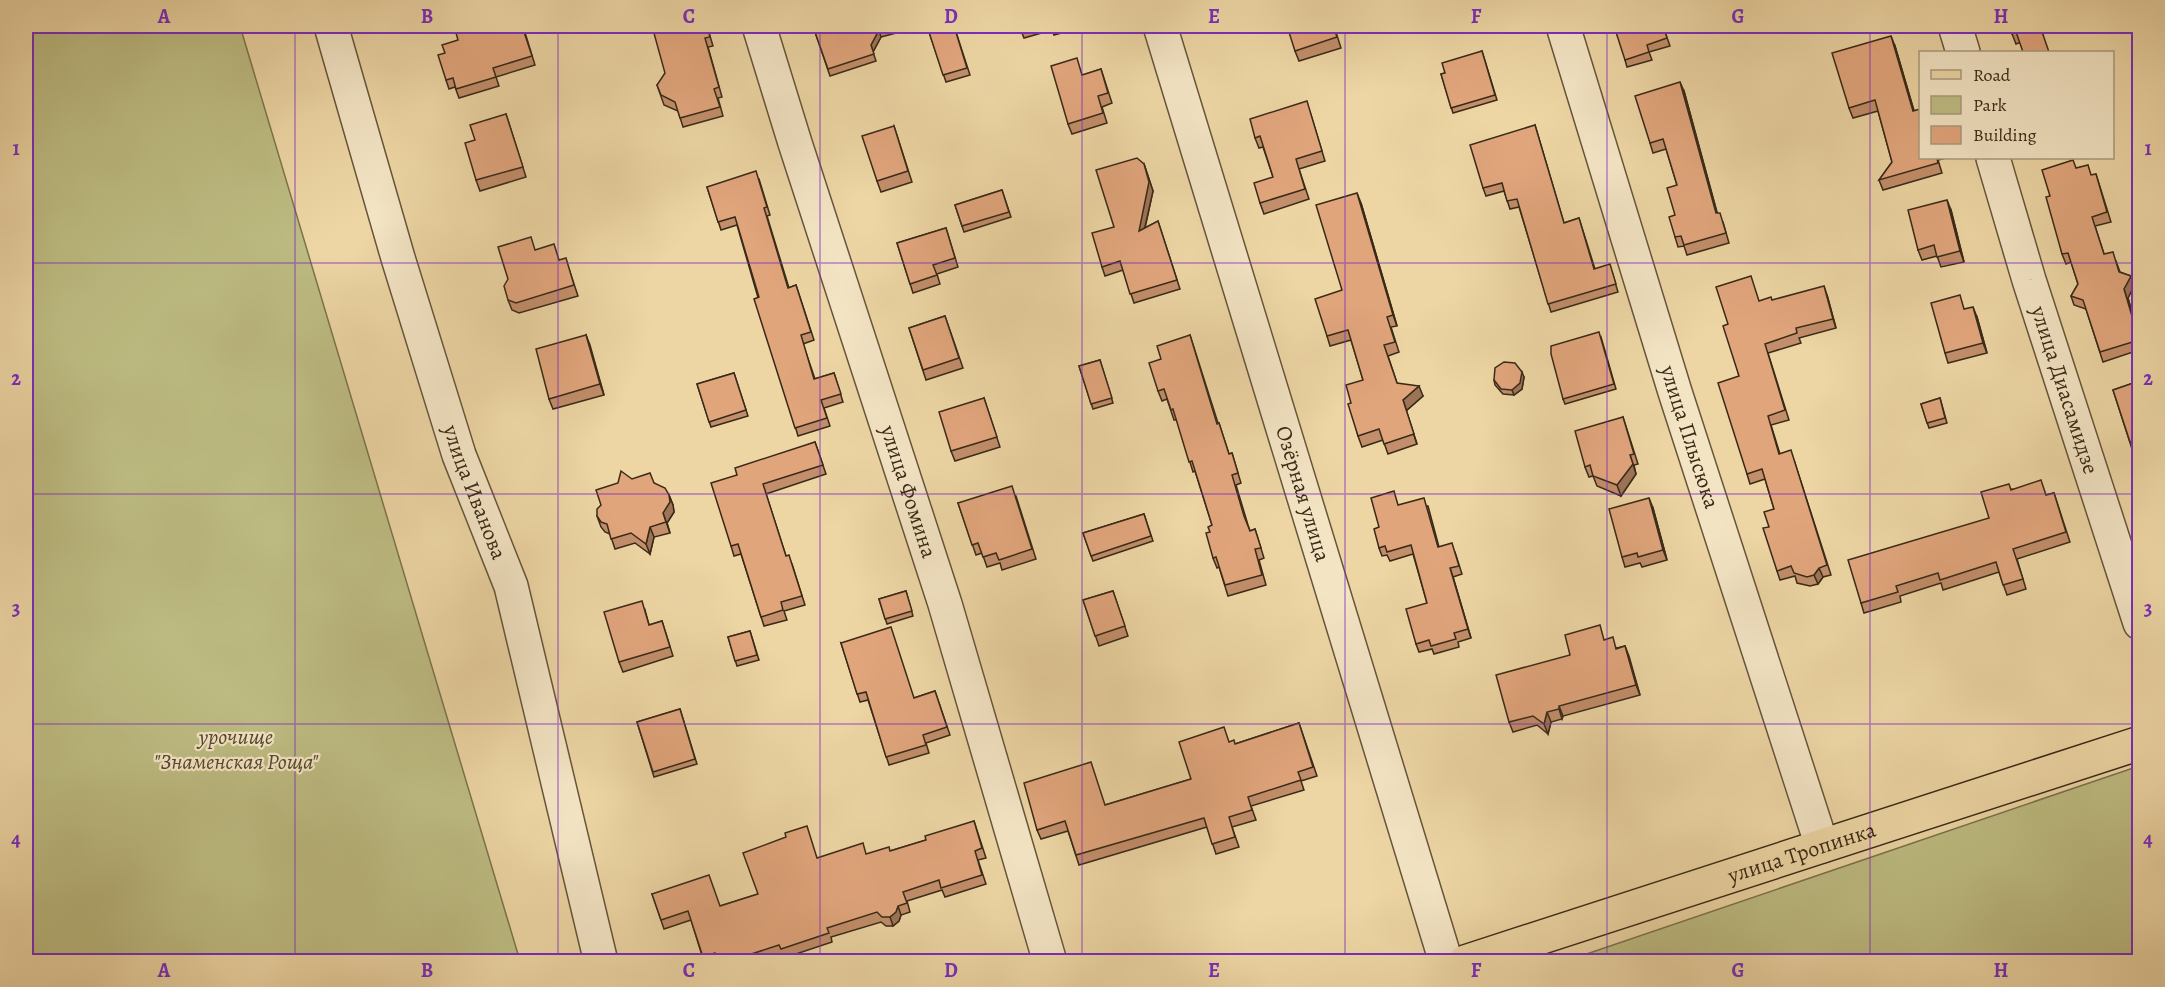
<svg xmlns="http://www.w3.org/2000/svg" width="2165" height="987" font-family="Alegreya,serif">
<rect width="100%" height="100%" fill="#edd5a4"/>
<filter id="stains"><feTurbulence type="fractalNoise" baseFrequency=".00333" numOctaves="4"/><feColorMatrix values="0 0 0 0 .2 0 0 0 0 .09 0 0 0 0 .02 0 0 0 .5 -.17"/></filter>
<radialGradient id="worn" r=".72"><stop offset=".6" stop-color="#630" stop-opacity="0"/><stop offset="1" stop-color="#630" stop-opacity=".3"/></radialGradient>
<g fill="#bdbc82" stroke="#7b734d" stroke-width="1.5">
<path d="M26,26h214l280,935h-494z"/>
<path d="M2139,766v195h-573z"/>
</g>
<g fill="none" stroke-linecap="round" stroke-linejoin="round">
<defs>
<g id="minor">
<path id="s1" d="M331,26l67,232 61,197 52,131 90,376"/>
<path id="s2" d="M759,26l36,117 150,461 105,358"/>
<path id="s3" d="M1160,26l286,936"/>
<path id="s4" d="M1563,26l112,366 147,454"/>
<path d="M1955,26l8,26"/>
<path id="s5" d="M1993,158l36,122 111,343"/>
</g>
<g id="major">
<path id="s6" d="M1465,962l675,-219"/>
</g>
</defs>
<use href="#minor" stroke="#66553b" stroke-width="36"/>
<use href="#major" stroke="#392a18" stroke-width="36"/>
<use href="#minor" stroke="#f3e4c4" stroke-width="33"/>
<use href="#major" stroke="#edd5a4" stroke-width="33"/>
</g>
<g fill="#c28e6b" stroke="#392a18" stroke-width="1.5">
<path d="M523,26l12,39 -39,12 3,9 -40,12 -4,-11 -6,2 -3,-9 -1,-27 13,-13z"/>
<path d="M707,26l6,20 -5,1 14,50 -4,1 5,18 -40,11 -5,-16 -14,-6 -7,-20z"/>
<path d="M818,26h105l-42,11 -8,15 3,9 -46,15 -15,-44z"/>
<path d="M927,26h27l16,49 -24,7z"/>
<path d="M1021,26h61l1,1 -29,8 -2,-5 -28,8 -4,-10z"/>
<path d="M1334,26l7,22 -42,13 -4,-10z"/>
<path d="M1417,26h27l-25,7z"/>
<path d="M1663,26l7,20 -21,6 3,8 -25,7 -2,-7z"/>
<path d="M2009,26h55l-48,18z"/>
<path d="M1895,46l19,65 6,47h23v1l-5,1 4,13 -59,17 -4,-10 13,-18 -14,-51 -25,7 -4,-10z"/>
<path d="M1482,51l15,49 -44,13 -12,-39 4,-1z"/>
<path d="M1101,69l11,34 -10,4 5,16 -35,11 -4,-10 15,-49z"/>
<path d="M1684,91l33,122 6,9 6,21 -42,12 -3,-9 -6,1 -3,-10v-22l2,-30 -11,-36 -13,4 -3,-10z"/>
<path d="M1310,112l15,49 -26,8 10,30 -45,15 -4,-11 13,-26 -10,-30 -4,1 -4,-10z"/>
<path d="M506,114l20,63 -46,14 -4,-11 -1,-40z"/>
<path d="M1535,125l29,98 15,-5 16,51 17,3 6,20 -67,20 -32,-105 -9,2 -6,-18 -18,5 -3,-8z"/>
<path d="M894,126l18,56 -31,10 -4,-11z"/>
<path d="M1144,164l9,27 -8,37 13,-7 22,68 -46,14 -11,-33 -18,6 -3,-9 12,-40z"/>
<path d="M2076,168l15,7 5,-1 15,48 -16,4 9,28 12,7 4,11 11,4 3,10 -6,12 11,39v13l-36,12 -17,-53 -12,-4 -3,-9 7,-12 -7,-22 -5,2 -4,-10 -12,-58z"/>
<path d="M759,179l11,36 -3,1 22,72 7,-3 18,55 -11,4 12,35 19,-6 9,29 -19,6 6,18 -32,10 -61,-211 -16,5 -14,-43z"/>
<path d="M1002,190l9,27 -47,15 -9,-27z"/>
<path d="M1361,203l36,123 -6,1 8,25 -11,4 9,27 26,13 -17,15 11,33 -29,10 -5,-14 -21,7 -4,-11 -7,-33 12,-23 -12,-40 -21,6 -3,-10 15,-46z"/>
<path d="M1951,210l13,52 -23,5 -4,-11 -15,4 -4,-10z"/>
<path d="M946,228l12,39 -21,7 3,10 -27,9 -16,-50z"/>
<path d="M535,250l25,10 9,9 9,27 -59,17 -7,-3 -4,-10z"/>
<path d="M1827,295l9,33 -37,10 2,5 -33,10 21,67 -18,5 9,29 14,6 37,115 -8,2 -5,7 -8,2 -13,-3 -2,-7 -15,4 -3,-9 -8,-44 5,-18 -9,-30 -15,5 -3,-10 -8,-98 -11,-52 31,-23z"/>
<path d="M945,316l18,52 -37,12 -17,-52z"/>
<path d="M1977,317l10,36 -39,10 -3,-10z"/>
<path d="M586,335l18,60 -51,14 -4,-10z"/>
<path d="M1190,335l28,88h1l10,31 3,-1 9,30 -5,2 12,40 2,6 5,-2 9,29 -5,2 7,25 -38,11 -9,-29 -2,1 -4,-10 -3,-26 2,-7 -17,-54 -2,1 -16,-52h-3l-7,-21 -5,2 -4,-10 3,-32z"/>
<path d="M1601,337l15,52 -51,15 -2,-5z"/>
<path d="M1100,360l13,43 -20,6 -14,-43z"/>
<path d="M734,373l14,43 -37,11 -14,-43z"/>
<path d="M1524,377l-2,12 -8,6 -11,-1 -8,-9 -1,-5z"/>
<path d="M2139,381v69l-6,2 -20,-62z"/>
<path d="M984,398l16,49 -45,14 -4,-10z"/>
<path d="M1940,398l7,25 -18,5 -8,-24z"/>
<path d="M1623,417l15,47 -4,1 2,9 -15,22 -24,-10 -4,-10 -4,1 -4,-10z"/>
<path d="M815,442l11,32 -60,20 20,62 6,8 13,41 -21,6 3,9 -23,6 -23,-72 -7,2 -3,-10 6,-71z"/>
<path d="M632,479l22,4 15,12 4,10 1,7 -7,11 3,10 -16,4 -4,17 -15,-11 -20,6 -5,-15 -5,-2 -4,-5 -4,-11 4,-11z"/>
<path d="M2011,489l35,6 8,-2 16,49 -53,17 9,30 -19,6 -8,-23 -56,18 -2,-7 -41,13 1,6 -37,11 -3,-10 128,-85z"/>
<path d="M1016,496l20,63 -34,11 -2,-7 -13,4 -5,-14 -6,2 -18,-52z"/>
<path d="M1399,505l29,1 11,41 16,5 7,22 -9,3 18,61 -13,4 1,5 -25,7 -2,-5 -13,3 -3,-8 11,-41 -14,-49 -23,7 -3,-6 -5,1 -3,-8v-21z"/>
<path d="M1653,508l14,52 -25,7 -2,-4 -15,4 -3,-10z"/>
<path d="M1144,514l9,27 -60,20 -10,-28z"/>
<path d="M906,591l7,25 -26,8 -8,-25z"/>
<path d="M1113,591l15,45 -29,10 -16,-46z"/>
<path d="M645,610l4,15 13,-4 11,35 -50,16 -4,-10z"/>
<path d="M750,631l9,29 -22,6 -9,-29z"/>
<path d="M1605,640l12,8 8,-2 15,49 -77,21 -1,3 -11,3 -3,12 -11,-9 -24,7 -4,-10 61,-67z"/>
<path d="M841,643l73,55 21,-7 15,44 -24,8 3,10 -40,12 -21,-65 -8,2z"/>
<path d="M680,709l17,55 -43,13 -17,-55z"/>
<path d="M1299,723l18,53 -16,5 3,9 -53,16 5,14 -24,7 7,20 -23,7 -9,-27 -128,38 -11,-34 -27,8 -4,-9 68,-25 86,-26 38,-37 6,2z"/>
<path d="M974,821l12,37 -8,2 8,24 -41,13 -3,-7 -35,11 3,11 -9,3 -2,6 -6,5h-7l-5,-4 -50,15 1,5 -48,16 -1,-4 -24,8h-55l-13,-42 -27,9 -12,-35 68,12 38,-12 60,-36 49,-4 23,-3 36,-11z"/>
</g>
<g fill="#9e7457" stroke="#392a18" stroke-width="1.5">
<path d="M879,30l2,7 -8,15 -2,-7z"/>
<path d="M1891,36l4,10 22,75 -4,-10z"/>
<path d="M1680,82l4,9 36,132 -4,-10z"/>
<path d="M1144,164l9,27 -11,49 -3,-9z"/>
<path d="M1357,193l4,10 36,123 -4,-11z"/>
<path d="M1947,200l4,10 13,52 -4,-11z"/>
<path d="M2131,276l3,10 -6,12 11,40 -15,-49z"/>
<path d="M1824,286l3,9 9,33 -3,-9z"/>
<path d="M1973,307l4,10 10,36 -4,-10z"/>
<path d="M586,335l4,10 14,50 -4,-11z"/>
<path d="M1522,372l2,5 -2,12 -8,6 -2,-5z"/>
<path d="M1419,386l4,10 -17,15 11,33 -14,-44z"/>
<path d="M1630,455l6,19 -15,22 -4,-11z"/>
<path d="M669,495l4,10 1,7 -7,11 3,10 -7,-20z"/>
<path d="M1649,498l4,10 14,52 -4,-10z"/>
<path d="M650,527l4,10 -4,17 -4,-10z"/>
<path d="M1450,568l3,9 18,61 -3,-9z"/>
<path d="M1819,568l4,9 -5,7 -4,-9z"/>
<path d="M1625,646l4,10 11,39 -4,-10z"/>
<path d="M1559,706l4,10 -1,3 -3,-10z"/>
<path d="M1547,712l4,10 -3,12 -4,-10z"/>
<path d="M898,906l3,9 -2,6 -6,5 -3,-9z"/>
</g>
<g fill="#e1a57c" stroke="#392a18" stroke-width="1.5">
<path d="M454,26h68l10,30 -39,12 3,9 -40,12 -3,-11 -7,2 -8,-25 7,-2 -3,-8 16,-5z"/>
<path d="M652,26h55l3,11 -5,1 14,49 -5,2 6,18 -40,11 -5,-16 -14,-7 -4,-10 8,-12z"/>
<path d="M818,26h76l-15,4 -8,15 3,9 -46,15 -13,-37z"/>
<path d="M927,26h27l13,42 -24,7z"/>
<path d="M1287,26h46l4,11 -42,14z"/>
<path d="M1614,26h49l4,12 -20,7 2,7 -24,8z"/>
<path d="M2009,26h31l9,26h-26l-7,-20 -4,2z"/>
<path d="M1891,36l22,75 7,-2v49h17l1,5 -59,17 13,-18 -17,-62 -26,8 -17,-55z"/>
<path d="M1482,51l13,44 -44,13 -10,-34 4,-1 -3,-10z"/>
<path d="M1077,58l5,17 19,-6 7,24 -10,3 5,17 -35,11 -17,-58z"/>
<path d="M1680,82l36,131h4l6,20 -42,12 -3,-9 -6,1 -6,-20 6,-2 -8,-27 10,-3 -14,-46 -13,4 -15,-47z"/>
<path d="M1307,101l15,50 -26,8 9,30 -45,14 -6,-20 19,-6 -13,-41 -5,2 -5,-19z"/>
<path d="M506,114l17,53 -47,13 -11,-37 10,-3 -5,-15z"/>
<path d="M1535,125l29,98 15,-5 15,51 16,-5 6,20 -68,20 -31,-105 -10,2 -5,-18 -19,5 -13,-43z"/>
<path d="M894,126l14,45 -31,10 -15,-45z"/>
<path d="M1137,158l7,6 5,18 -10,49 19,-10 19,59 -47,14 -10,-33 -18,6 -10,-34 22,-6 -18,-57z"/>
<path d="M2073,160l3,8 12,-3 3,10 5,-1 11,38 -15,5 12,37 9,-2 6,20 12,4 -7,13 15,51 -39,12 -17,-52 -12,-4 7,-12 -10,-31 -6,1 -16,-57 4,-1 -8,-26z"/>
<path d="M756,171l11,36 -3,1 24,80 8,-3 15,47 -10,3 13,44 20,-6 7,21 -20,6 6,18 -32,10 -41,-129 5,-2 -24,-80 -17,5 -11,-35z"/>
<path d="M1002,190l7,22 -47,14 -7,-21z"/>
<path d="M1357,193l36,122 -6,2 8,25 -11,3 13,38 22,3 -16,14 11,34 -30,10 -5,-15 -21,7 -10,-32 3,-1 -5,-18 17,-5 -15,-50 -21,6 -12,-37 27,-9 -26,-85z"/>
<path d="M1947,200l13,51 -23,6 -3,-12 -16,5 -10,-40z"/>
<path d="M946,228l9,30 -22,7 4,10 -27,9 -13,-41z"/>
<path d="M531,237l4,13 19,-6 5,16 7,-2 8,27 -58,18 -8,-3 -4,-14 4,-7 -10,-32z"/>
<path d="M1751,276l8,25 12,-4 1,3 52,-14 9,33 -37,9 1,5 -32,11 20,66 -17,6 11,38 12,-4 36,115 -8,3 -5,7 -7,2 -13,-4 -3,-7 -14,5 -14,-43 6,-1 -5,-15 10,-3 -12,-40 -15,5 -29,-91 21,-7 -16,-50 5,-2 -12,-37z"/>
<path d="M1960,295l4,14 9,-2 10,36 -38,10 -14,-50z"/>
<path d="M945,316l14,42 -36,12 -14,-42z"/>
<path d="M1599,332l15,52 -51,15 -12,-45v-8z"/>
<path d="M586,335l14,49 -51,15 -13,-50z"/>
<path d="M1190,335l27,89 2,-1 10,31 3,-1 6,20 -6,2 12,41 6,15 5,-2 6,19 -6,1 7,26 -37,10 -9,-28 -3,1 -7,-25 4,-1 -2,-5 4,-2 -20,-64 -3,1 -16,-53 -2,1 -7,-21 -6,2 -9,-28 12,-4 -4,-13z"/>
<path d="M1100,360l12,38 -21,6 -12,-38z"/>
<path d="M1504,362l11,1 7,9 -2,11 -8,7 -11,-1 -7,-9 1,-12z"/>
<path d="M734,373l12,37 -37,12 -12,-38z"/>
<path d="M2139,381v58l-9,3 -17,-52z"/>
<path d="M984,398l13,39 -46,14 -12,-39z"/>
<path d="M1940,398l5,20 -18,5 -6,-19z"/>
<path d="M1623,417l11,37 -4,1 3,9 -16,21 -24,-9 -3,-11 -5,2 -10,-36z"/>
<path d="M815,442l8,23 -60,19 23,72 3,-1 13,41 -21,6 2,8 -22,7 -23,-73 -7,2 -20,-63 26,-8 -2,-7z"/>
<path d="M621,471l11,8 18,-6 4,10 11,5 4,7 1,7 -7,11 3,9 -16,5 -4,17 -15,-11 -20,6 -4,-15 -6,-2 -4,-6v-7l4,-4 -5,-15 22,-7z"/>
<path d="M2041,480l5,15 8,-2 12,39 -53,17 10,30 -20,6 -7,-23 -56,18 -2,-7 -42,13 2,6 -37,11 -13,-43 141,-42 -8,-26 28,-8 2,6z"/>
<path d="M1012,486l20,63 -33,11 -3,-7 -13,4 -5,-14 -6,2 -14,-42z"/>
<path d="M1394,491l4,14 26,-7 14,49 14,-4 7,23 -9,2 18,61 -14,4 2,6 -25,7 -2,-6 -13,4 -10,-35 21,-6 -16,-58 -24,7 -2,-6 -6,2 -5,-19 5,-2 -8,-29z"/>
<path d="M1649,498l14,52 -25,7 -1,-4 -15,4 -13,-48z"/>
<path d="M1144,514l7,22 -60,20 -8,-23z"/>
<path d="M906,591l6,20 -27,8 -6,-20z"/>
<path d="M1113,591l12,35 -30,10 -12,-36z"/>
<path d="M642,601l7,24 13,-4 8,26 -51,15 -15,-50z"/>
<path d="M1600,625l4,15 9,-3 3,12 9,-3 11,39 -77,21v3l-12,3 -3,12 -11,-8 -24,6 -13,-47 74,-20 -5,-20z"/>
<path d="M891,627l23,71 21,-7 12,36 -24,8 3,10 -40,12 -20,-65 -9,2 -16,-51z"/>
<path d="M750,631l7,24 -22,6 -7,-24z"/>
<path d="M680,709l15,50 -42,13 -16,-50z"/>
<path d="M1299,723l14,44 -15,5 3,8 -53,17 4,13 -23,7 6,20 -23,7 -8,-26 -128,37 -11,-34 -28,9 -13,-47 67,-21 14,43 86,-26 -12,-37 45,-15 5,15 5,-2 1,4z"/>
<path d="M974,821l8,27 -7,3 7,24 -41,13 -2,-8 -36,12 4,11 -9,3 -2,6 -6,5h-8l-5,-5 -50,16 2,5 -48,16 -2,-4 -52,17h-9l-3,-9 -12,4 -15,-46 -27,9 -9,-26 57,-19 11,31 38,-12 -15,-41 43,-16 -1,-4 22,-7 10,32 46,-15 3,11 23,-7 1,4 36,-11 -1,-4z"/>
</g>
<path fill="none" stroke="#7b2cbf" stroke-width="1.5" stroke-opacity="0.55" d="M295,26v936M558,26v936M820,26v936M1082,26v936M1345,26v936M1607,26v936M1870,26v936M26,263h2114M26,494h2114M26,724h2114"/>
<g text-anchor="middle" dominant-baseline="central" stroke-width="4.5" stroke-linejoin="round" paint-order="stroke">
<g font-size="22" fill="#392a18" stroke="#f3e4c4">
<text stroke="none"><textPath href="#s5" startOffset="243">улица Диасамидзе</textPath></text>
<text stroke="none"><textPath href="#s4" startOffset="430">улица Плысюка</textPath></text>
<text stroke="none"><textPath href="#s1" startOffset="488">улица Иванова</textPath></text>
<text stroke="none"><textPath href="#s2" startOffset="489">улица Фомина</textPath></text>
<text stroke="none"><textPath href="#s3" startOffset="489">Озёрная улица</textPath></text>
<text stroke="none"><textPath href="#s6" startOffset="354">улица Тропинка</textPath></text>
</g>
<g font-size="22" font-style="italic" fill="#53472d" stroke="#f3e4c4">
<text x="236" y="737">урочище<tspan x="236" dy="25">"Знаменская Роща"</tspan></text>
</g>
</g>
<rect width="2165" height="987" fill="none" stroke="#edd5a4" stroke-width="66"/>
<rect x="1919" y="51" width="195" height="108" fill="#f3e4c4" stroke="#a99a7f" stroke-width="1.5"/>
<rect x="1931" y="70" width="30" height="9" fill="#edd5a4" stroke="#a99a7f" stroke-width="1.5"/>
<text x="1973" y="81" font-size="18" fill="#392a18">Road</text>
<rect x="1931" y="96" width="30" height="18" fill="#bdbc82" stroke="#a99a7f" stroke-width="1.5"/>
<text x="1973" y="111" font-size="18" fill="#392a18">Park</text>
<rect x="1931" y="126" width="30" height="18" fill="#e1a57c" stroke="#a99a7f" stroke-width="1.5"/>
<text x="1973" y="141" font-size="18" fill="#392a18">Building</text>
<rect x="33" y="33" width="2099" height="921" fill="none" stroke="#7b2cbf" stroke-width="2"/>
<g font-size="20" text-anchor="middle" font-weight="bold" fill="#7b2cbf">
<text x="164" y="23">A</text>
<text x="427" y="23">B</text>
<text x="689" y="23">C</text>
<text x="951" y="23">D</text>
<text x="1214" y="23">E</text>
<text x="1476" y="23">F</text>
<text x="1738" y="23">G</text>
<text x="2001" y="23">H</text>
<text x="16" y="155">1</text>
<text x="2148" y="155">1</text>
<text x="16" y="385">2</text>
<text x="2148" y="385">2</text>
<text x="16" y="615">3</text>
<text x="2148" y="615">3</text>
<text x="16" y="846">4</text>
<text x="2148" y="846">4</text>
<text x="164" y="977">A</text>
<text x="427" y="977">B</text>
<text x="689" y="977">C</text>
<text x="951" y="977">D</text>
<text x="1214" y="977">E</text>
<text x="1476" y="977">F</text>
<text x="1738" y="977">G</text>
<text x="2001" y="977">H</text>
</g>
<rect width="100%" height="100%" filter="url(#stains)"/>
<rect width="100%" height="100%" fill="url(#worn)"/>
</svg>
